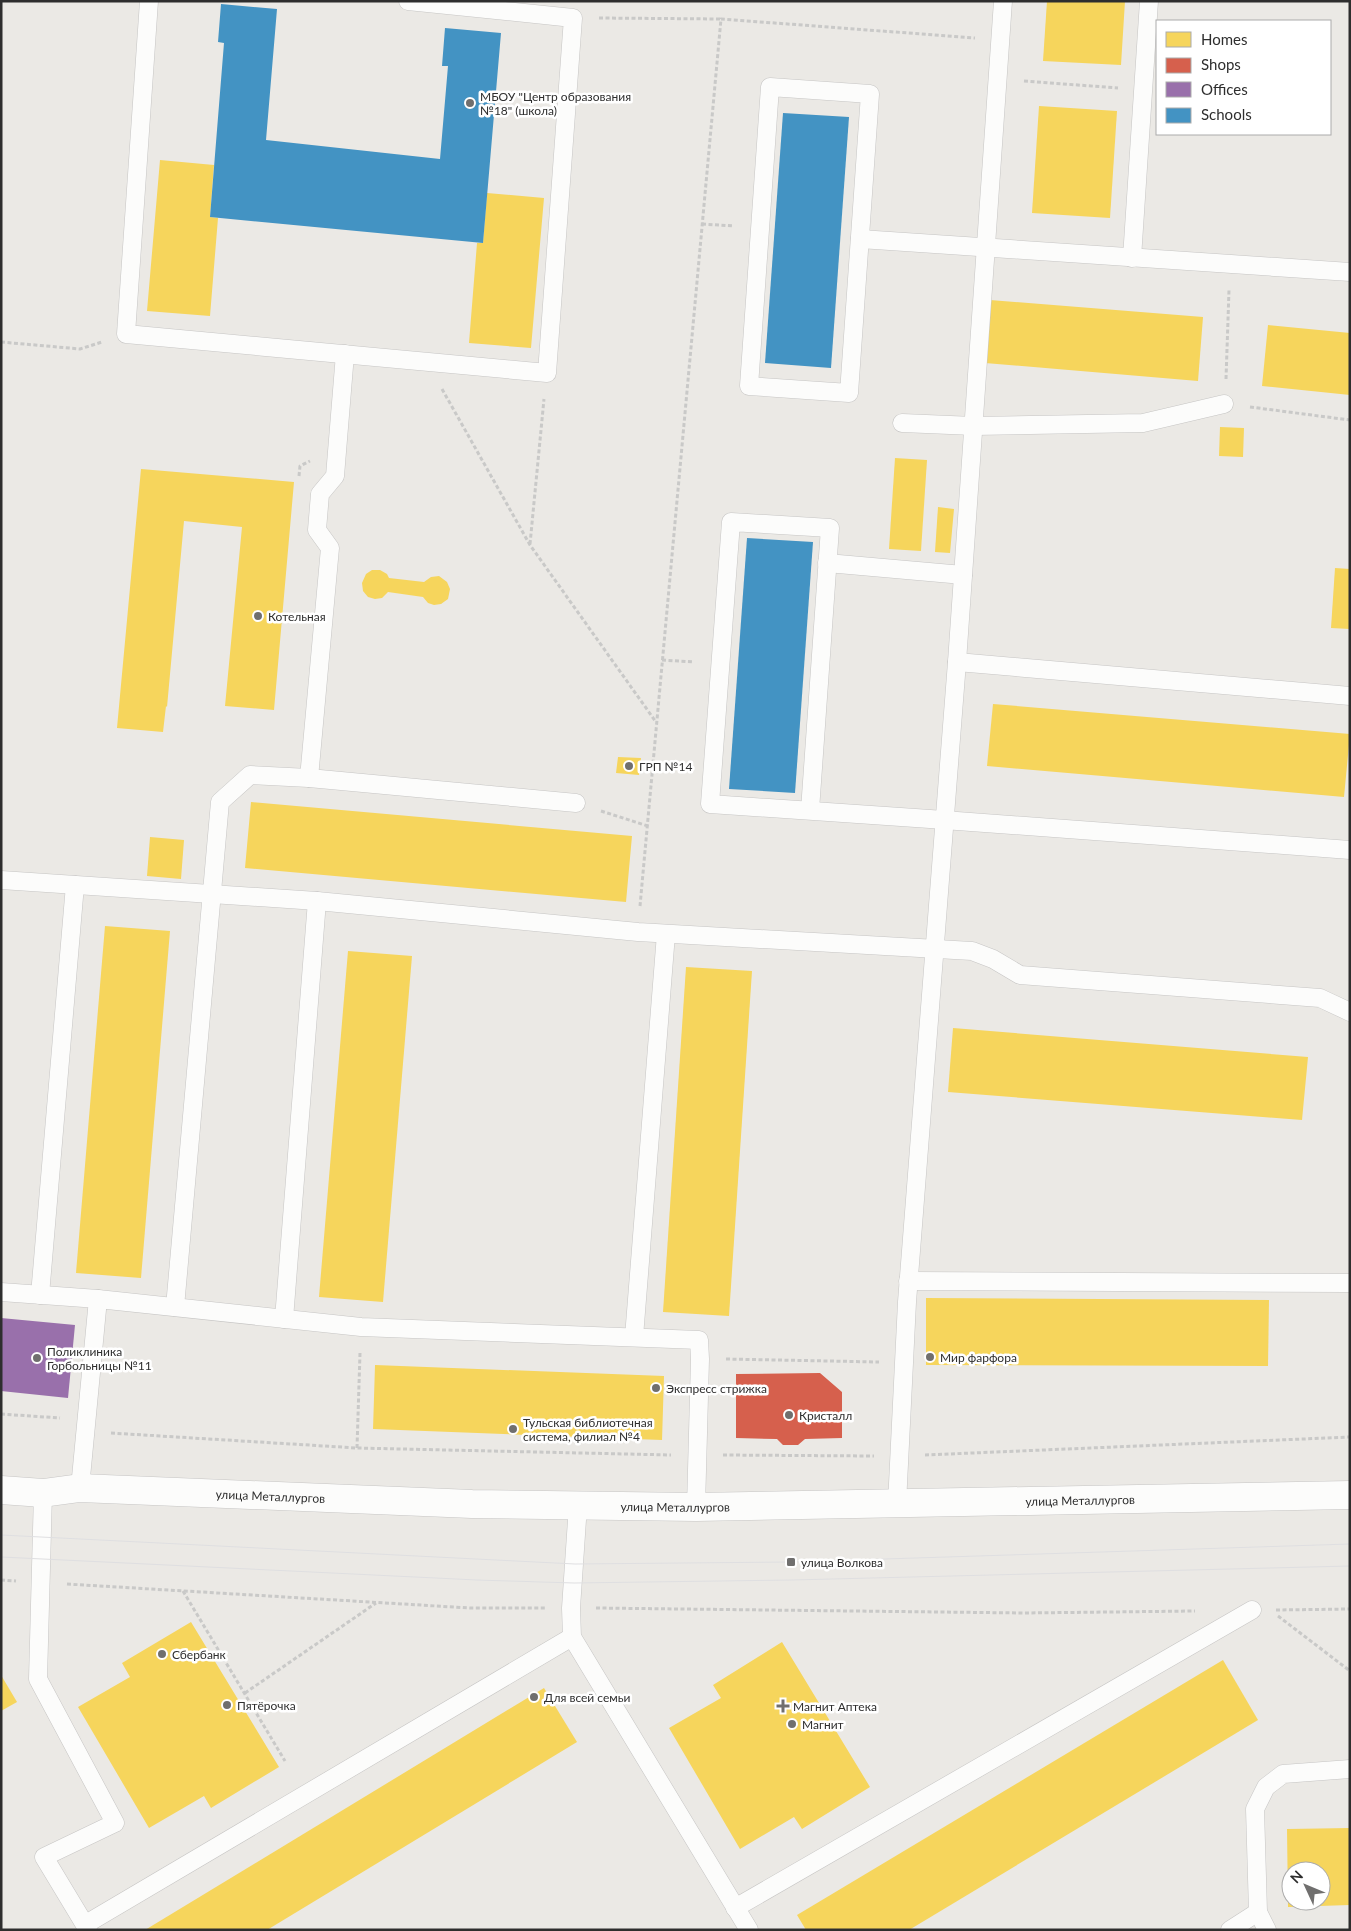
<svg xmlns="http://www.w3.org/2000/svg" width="1351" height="1931" font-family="Lato,sans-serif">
<rect width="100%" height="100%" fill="#ebe9e5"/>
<g fill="#f6d55c" fill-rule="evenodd">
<path d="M1047,1h78l-4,64 -78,-4z"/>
<path d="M1039,106l78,5 -7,107 -78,-5z"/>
<path d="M160,160l54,5 -4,52 8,1 -8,98 -63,-5z"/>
<path d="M487,193l57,5 -13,150 -62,-5 8,-100h6z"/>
<path d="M990,300l213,17 -5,64 -213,-18z"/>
<path d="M1268,325l82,8v62l-88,-9z"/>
<path d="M1220,427l24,1 -1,29 -24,-1z"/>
<path d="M895,458l32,2 -6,91 -32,-2z"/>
<path d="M141,469l153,13 -20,228 -49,-4 17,-179 -58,-6 -17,186 -1,-1 -3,26 -46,-4z"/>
<path d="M938,507l16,2 -4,44 -15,-1z"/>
<path d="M1335,568l15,1v60l-19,-1z"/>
<path d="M372,570h8l7,4 2,4 35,4 7,-5 8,-1 8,6 3,7 -2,10 -7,5 -7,1 -6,-2 -5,-6 -35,-5 -6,6 -7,1 -7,-2 -5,-6 -1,-8 4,-9z"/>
<path d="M993,704l357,30 -6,63 -357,-31z"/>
<path d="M618,757l23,1 -2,17 -23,-2z"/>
<path d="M251,802l381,34 -6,66 -381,-34z"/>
<path d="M150,837l34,3 -3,39 -34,-3z"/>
<path d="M105,926l65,5 -29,347 -65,-5z"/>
<path d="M348,951l64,5 -29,346 -64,-5z"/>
<path d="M686,967l66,4 -23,345 -66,-4z"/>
<path d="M953,1028l355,29 -6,63 -354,-28z"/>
<path d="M926,1298l343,2 -1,66 -342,-1z"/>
<path d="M375,1365l289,11 -2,64 -289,-11z"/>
<path d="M191,1622l88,145 -68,41 -7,-12 -55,32 -71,-121 52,-30 -8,-14z"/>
<path d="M782,1642l88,145 -68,42 -8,-12 -54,32 -71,-121 52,-30 -8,-13z"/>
<path d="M1223,1660l35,60 -349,210h-103l-9,-15z"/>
<path d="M1,1675l16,27 -16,9z"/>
<path d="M544,1688l33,54 -310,188h-122z"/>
<path d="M1350,1828v77l-62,2 -1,-78zM1291,1871h30v30h-30z"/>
</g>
<path fill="#d6604d" d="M820,1373l22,19v46l-37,1 -7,6h-15l-6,-6 -41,-1v-64z"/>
<path fill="#9970ab" d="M1,1318l74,7 -7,73 -67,-7z"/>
<g fill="#4393c3">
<path d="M221,4l56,5 -11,131 174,19 8,-93h-6l3,-38 56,5 -18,210 -273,-26 14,-174 -6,-1z"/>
<path d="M783,113l66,4 -18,251 -66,-5z"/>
<path d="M747,538l66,4 -18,251 -66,-4z"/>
</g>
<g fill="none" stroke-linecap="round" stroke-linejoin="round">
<defs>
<g id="service">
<path d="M149,1l-23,333 421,39 26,-355 -165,-17"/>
<path d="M770,87l100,7 -21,299 -100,-7z"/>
<path d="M860,239l490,33"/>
<path d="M1132,258l17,-257"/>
<path d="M902,423l72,3 169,-3 81,-19"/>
<path d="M827,563l136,12"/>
<path d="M957,662l393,34"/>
<path d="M309,778l21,-230 -13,-18 3,-36 15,-18 10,-122"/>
<path d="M810,810l20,-282 -99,-6 -21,282 220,15 420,31"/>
<path d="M1,880l316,21 321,31 334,19 21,8 27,16 300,23 30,14"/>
<path d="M908,1281l442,2"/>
<path d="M1,1292l97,7 263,28 338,13 1,19 -4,148"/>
<path d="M40,1295l35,-410"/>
<path d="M175,1307l45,-505 30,-27 59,3 267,25"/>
<path d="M284,1319l33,-418"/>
<path d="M634,1337l32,-403"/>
<path d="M80,1488l18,-189"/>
<path d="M43,1493l-5,186 77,144 -71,34 44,73"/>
<path d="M897,1504l10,-202 50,-640 46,-661"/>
<path d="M578,1505l-7,103 1,29 177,293"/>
<path d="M735,1908l517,-298"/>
<path d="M86,1924l486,-287"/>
<path d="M1230,1930l28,-18"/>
<path d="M1267,1930l-9,-18 -3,-103 11,-22 17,-13 67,-5"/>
</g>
<g id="secondary">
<path id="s1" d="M1,1490l42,3 37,-5 392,16 224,3 654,-12"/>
</g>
</defs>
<use href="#service" stroke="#c6c5c4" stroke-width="19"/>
<use href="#secondary" stroke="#c6c5c4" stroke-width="29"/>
<g stroke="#c9c9c8" stroke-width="3" stroke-dasharray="4 2.5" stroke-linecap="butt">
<path d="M599,18l122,1"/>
<path d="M1024,81l94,7"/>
<path d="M702,224l32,2"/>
<path d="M1,342l79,7 22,-7"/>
<path d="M1226,379l3,-89"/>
<path d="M442,389l88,156 126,177"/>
<path d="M1250,407l100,13"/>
<path d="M299,476l1,-10 10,-5"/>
<path d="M530,544l14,-145"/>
<path d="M662,660l32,2"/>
<path d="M601,811l47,15"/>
<path d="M640,906l81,-887 254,19"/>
<path d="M726,1359l153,3"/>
<path d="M1,1414l59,4"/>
<path d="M111,1433l246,15 314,7"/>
<path d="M357,1448l3,-95"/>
<path d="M723,1455l151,1"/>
<path d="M925,1455l425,-18"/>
<path d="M1,1580l15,1"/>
<path d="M67,1584l403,24h75"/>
<path d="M183,1591l102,170"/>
<path d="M596,1608l428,5 171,-2"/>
<path d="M1276,1610l74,-1"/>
<path d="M1278,1616l72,55"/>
<path d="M245,1693l131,-90"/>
</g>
<use href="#service" stroke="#fcfcfb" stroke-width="18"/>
<use href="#secondary" stroke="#fcfcfb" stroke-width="28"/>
<g stroke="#dfdfe1" stroke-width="1">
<path d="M1,1535l574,29 216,-2 559,-18"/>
<path d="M1,1557l476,23 97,3 218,-3 558,-14"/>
</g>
</g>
<g fill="#706f6e" stroke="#fff" stroke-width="2">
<circle cx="470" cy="103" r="5"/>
<circle cx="258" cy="616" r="5"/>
<circle cx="629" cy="766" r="5"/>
<circle cx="930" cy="1357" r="5"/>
<circle cx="37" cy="1358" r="5"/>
<circle cx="656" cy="1388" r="5"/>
<circle cx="789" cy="1415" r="5"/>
<circle cx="513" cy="1429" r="5"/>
<rect x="786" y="1557" width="10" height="10" rx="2.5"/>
<circle cx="162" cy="1654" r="5"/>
<circle cx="534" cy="1697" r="5"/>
<circle cx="227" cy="1705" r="5"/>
<path d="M780.5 1698.5h5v5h5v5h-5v5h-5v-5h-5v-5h5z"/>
<circle cx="792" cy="1724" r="5"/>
</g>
<g text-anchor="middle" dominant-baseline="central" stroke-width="5" stroke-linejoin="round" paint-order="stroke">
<g font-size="12" fill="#2e2e2e" stroke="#fff" text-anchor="start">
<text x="480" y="96">МБОУ "Центр образования<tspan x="480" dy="14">№18" (школа)</tspan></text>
<text x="268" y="616">Котельная</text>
<text x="639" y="766">ГРП №14</text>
<text x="47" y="1351">Поликлиника<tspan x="47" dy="14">Горбольницы №11</tspan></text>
<text x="940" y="1357">Мир фарфора</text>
<text x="666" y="1388">Экспресс стрижка</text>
<text x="799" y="1415">Кристалл</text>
<text x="523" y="1422">Тульская библиотечная<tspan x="523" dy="14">система, филиал №4</tspan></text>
<text x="801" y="1562">улица Волкова</text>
<text x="172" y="1654">Сбербанк</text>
<text x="544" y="1697">Для всей семьи</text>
<text x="237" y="1705">Пятёрочка</text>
<text x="793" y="1706">Магнит Аптека</text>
<text x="802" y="1724">Магнит</text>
</g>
<g font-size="12" fill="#2e2e2e" stroke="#fff">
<text stroke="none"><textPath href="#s1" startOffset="270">улица Металлургов</textPath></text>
<text stroke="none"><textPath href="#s1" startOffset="1080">улица Металлургов</textPath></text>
<text stroke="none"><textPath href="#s1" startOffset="675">улица Металлургов</textPath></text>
</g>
</g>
<rect width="1351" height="1931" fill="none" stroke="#2e2e2e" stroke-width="5"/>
<rect x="1156" y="20" width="175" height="115" fill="#ffffff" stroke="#ababab"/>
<rect x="1166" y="32" width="25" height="15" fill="#f6d55c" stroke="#ababab"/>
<text x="1201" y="45" font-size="15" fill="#2e2e2e">Homes</text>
<rect x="1166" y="58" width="25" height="15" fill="#d6604d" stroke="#ababab"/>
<text x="1201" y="70" font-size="15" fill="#2e2e2e">Shops</text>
<rect x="1166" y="82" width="25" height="15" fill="#9970ab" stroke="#ababab"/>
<text x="1201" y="95" font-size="15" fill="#2e2e2e">Offices</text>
<rect x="1166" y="108" width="25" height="15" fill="#4393c3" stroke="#ababab"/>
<text x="1201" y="120" font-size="15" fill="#2e2e2e">Schools</text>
<g transform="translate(1306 1886) rotate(314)"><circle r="24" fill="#ffffff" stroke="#ababab"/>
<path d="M0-4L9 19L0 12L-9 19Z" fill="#706f6e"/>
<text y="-8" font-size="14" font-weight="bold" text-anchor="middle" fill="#2e2e2e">N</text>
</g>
</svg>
